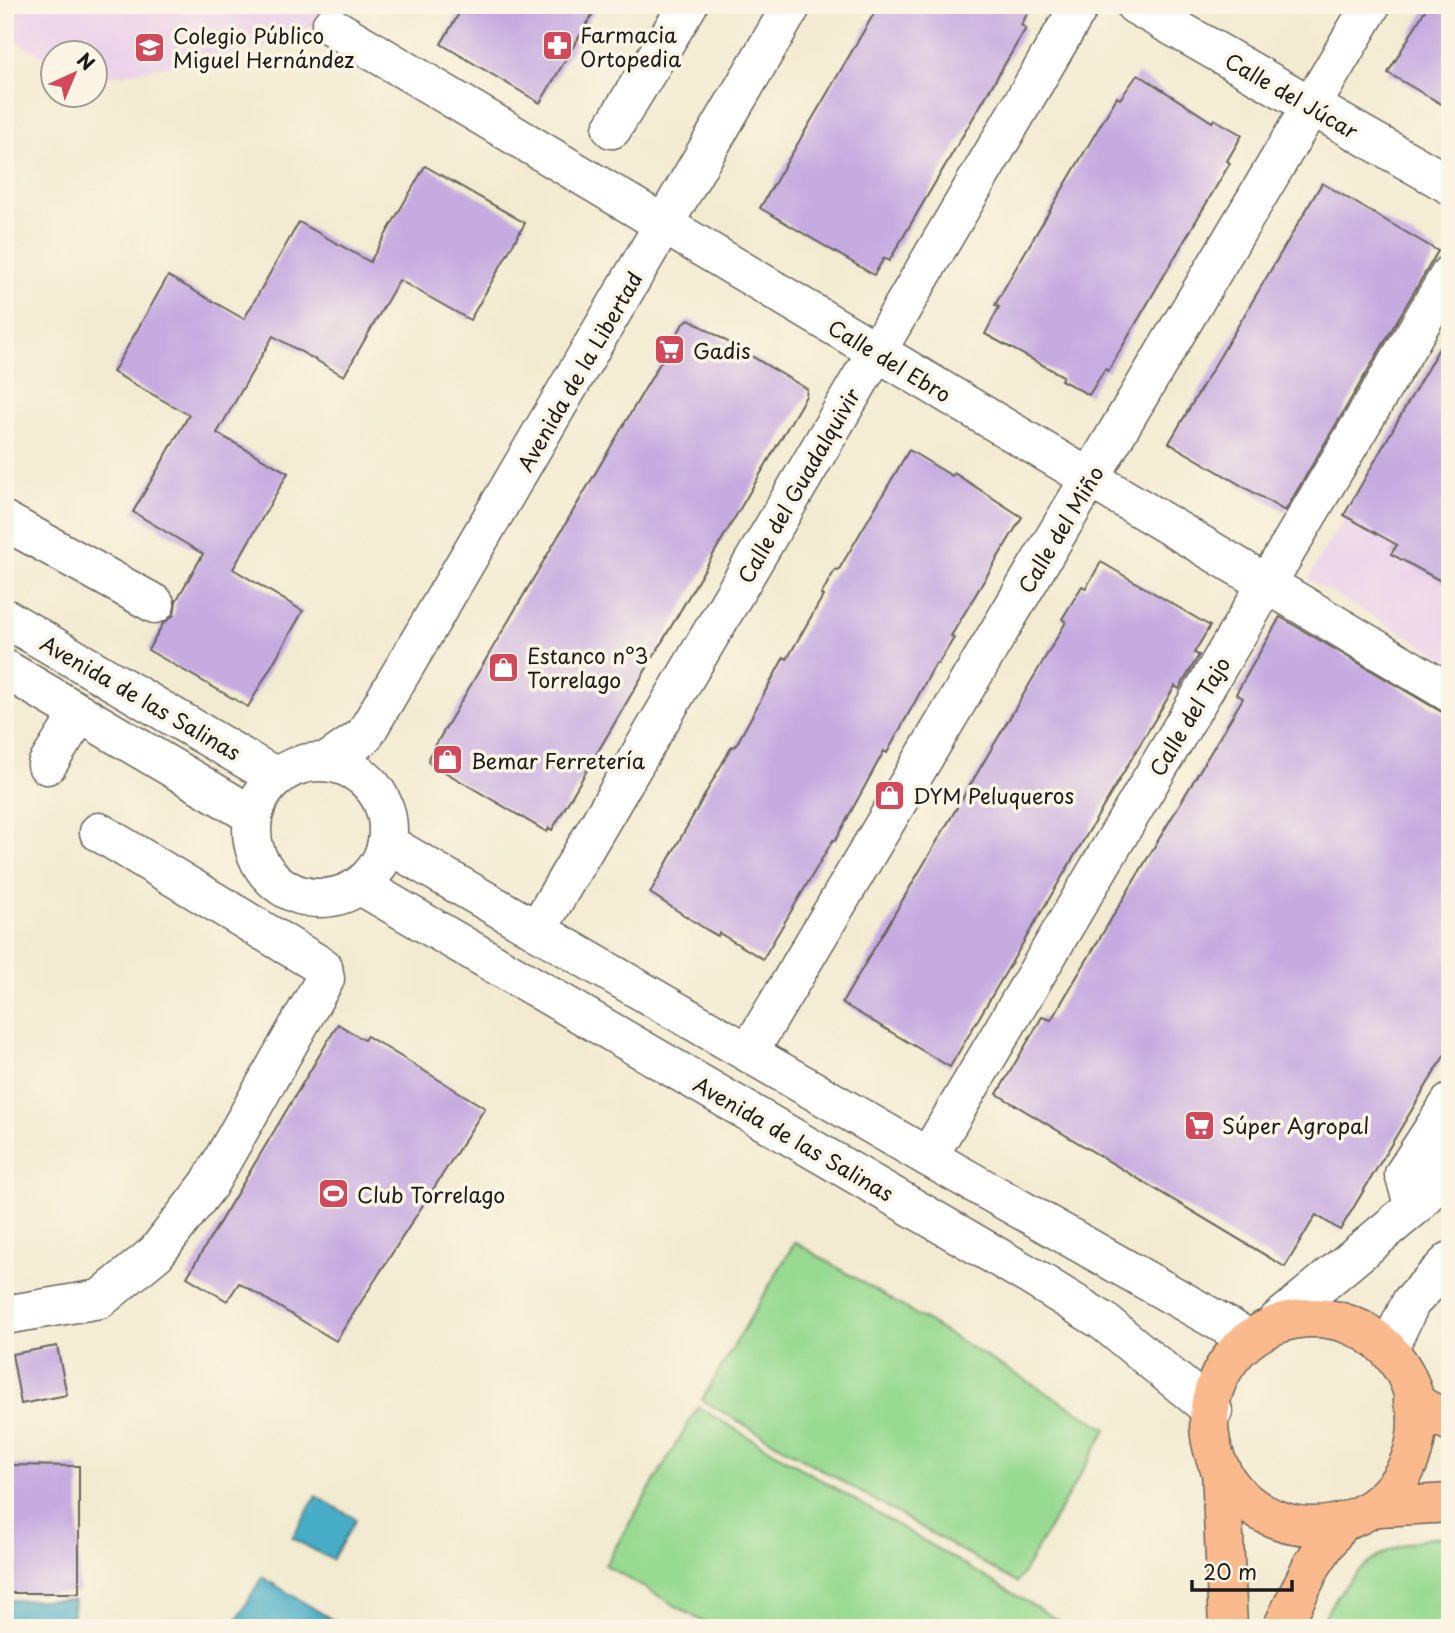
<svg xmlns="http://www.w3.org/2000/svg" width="1455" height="1633" font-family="'Playpen Sans',sans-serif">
<rect width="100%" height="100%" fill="#fcf5e5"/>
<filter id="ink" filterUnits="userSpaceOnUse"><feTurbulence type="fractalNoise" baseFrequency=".0143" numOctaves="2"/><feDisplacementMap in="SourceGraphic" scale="14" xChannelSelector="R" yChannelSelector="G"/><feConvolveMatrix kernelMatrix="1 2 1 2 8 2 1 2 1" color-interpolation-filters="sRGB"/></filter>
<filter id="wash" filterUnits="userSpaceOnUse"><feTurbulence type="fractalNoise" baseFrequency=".00686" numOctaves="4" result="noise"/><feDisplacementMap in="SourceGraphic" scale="28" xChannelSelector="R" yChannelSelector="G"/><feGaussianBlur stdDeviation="1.57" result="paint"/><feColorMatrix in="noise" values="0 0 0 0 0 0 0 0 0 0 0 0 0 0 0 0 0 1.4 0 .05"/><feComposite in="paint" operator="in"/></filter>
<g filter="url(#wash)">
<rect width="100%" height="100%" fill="#f3ebd1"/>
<g fill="#ebd1eb">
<path d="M5,5h320l-21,36 -209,38 -1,-27h-42v10l-47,-28z"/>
<path d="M1450,329v332l-142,-82z"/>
</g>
<g fill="#98da92" stroke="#5a7b57" stroke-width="2">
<path d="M795,1242l312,187 -90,154 -315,-183z"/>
<path d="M698,1407l373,221h-357l-109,-63z"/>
<path d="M1450,1536v92h-131c27,-58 66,-88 131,-92z"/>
</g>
<g fill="#46adc6" stroke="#316471" stroke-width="2">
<path d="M316,1496l40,23 -24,41 -40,-22z"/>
<path d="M262,1577l74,45 -3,6h-101z"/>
<path d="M5,1600h69l-3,28h-66z"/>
</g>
<g id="blocks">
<g fill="#c6abe1">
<path d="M464,5h134l-58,98 -99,-59z"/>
<path d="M879,5h153l-11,20 5,3 -137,233 -5,-3 -10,17 -114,-67z"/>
<path d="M1428,5h22v104l-62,-36z"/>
<path d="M1138,74l74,48 2,-3 28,16 -15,26 3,2 -122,208 -3,-2 -16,26 -28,-15 2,-4 -78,-42 14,-27 -4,-2 19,-34 103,-174 3,2z"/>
<path d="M425,166l100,57 -55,97 -71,-40 -55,96 -71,-40 -56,97 71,40 -55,96 70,42 -55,96 -100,-57 15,-26 11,-9 2,-14 27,-47 -70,-42 56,-97 -76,-43 55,-96 76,43 55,-97 71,40z"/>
<path d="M1322,183l116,68 -153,260 -116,-68z"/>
<path d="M689,319l118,70 -1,7 -254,434 -3,-2 -2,4 -119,-70 1,-6 254,-432z"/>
<path d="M1450,329v257l-59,-32 6,-9 -53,-30z"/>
<path d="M909,450l43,26 2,-3 68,44 -71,119 3,2 -16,26 -2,-1 -49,90 -3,-2 -49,90 -2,-1 -70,119 -44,-26 -1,3 -11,-6 -57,-37 82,-147 3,1 49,-90 3,2 36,-63 -2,-1 8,-15 7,-11 2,2z"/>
<path d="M1101,562l109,64 -16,27 5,2 -20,34 -4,-3 -33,55 -192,326 -108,-64 224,-381 -4,-3 20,-33 4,2z"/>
<path d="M1280,617l170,100v329l-110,184 -24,-15 -31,52 -288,-173 45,-77 9,3 192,-322 -7,-4z"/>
<path d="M338,1024l26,16 3,-4 118,72 -149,233 -97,-58 -12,18 -40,-24z"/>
<path d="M57,1346l10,49 -46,9 -9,-50z"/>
<path d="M5,1465l74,1v127h-74z"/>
</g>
</g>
</g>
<g filter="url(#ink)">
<use href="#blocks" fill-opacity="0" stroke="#67645b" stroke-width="2"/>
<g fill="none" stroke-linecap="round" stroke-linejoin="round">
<defs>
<g id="minor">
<path d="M1135,5l315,180"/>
<path d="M331,26l1119,667"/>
<path d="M612,129l76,-124"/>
<path d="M5,521l150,83"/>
<path d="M5,618l271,159"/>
<path d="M5,669l247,146"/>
<path d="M328,761l36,-25 428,-731"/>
<circle cx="320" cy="830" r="68"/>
<path d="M47,765l33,-52"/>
<path d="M388,844l540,313 320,181"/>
<path d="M361,886l671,391 71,44 110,90"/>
<path d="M537,930l543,-925"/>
<path d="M749,1052l622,-1047"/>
<path d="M928,1157l522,-883"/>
<path d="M1414,1207l-10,-33 46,-71"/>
<path d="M5,1315l95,-16 56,-46 53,-69 116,-205 -2,-12 -224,-135"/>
<path d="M1276,1322l138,-115 36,-40"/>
<path d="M1389,1348l22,-46 39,-41"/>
</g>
<g id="major">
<circle cx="1313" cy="1422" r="104"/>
<path d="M1221,1469l7,159"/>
<path d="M1282,1628l30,-63 26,-39"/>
</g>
<g id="highway">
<path d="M1413,1402l37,20"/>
<path d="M1380,1507l70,-4"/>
</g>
</defs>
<use href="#minor" stroke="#67645b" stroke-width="41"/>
<use href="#major" stroke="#67645b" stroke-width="41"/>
<use href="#highway" stroke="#67645b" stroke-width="41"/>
<use href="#minor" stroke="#fff" stroke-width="38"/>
<use href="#major" stroke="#fbba8d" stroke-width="38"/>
<use href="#highway" stroke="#fbba8d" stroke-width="38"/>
</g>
</g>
<defs>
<symbol id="pharmacy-square" viewBox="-11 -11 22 22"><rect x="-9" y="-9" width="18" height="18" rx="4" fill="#d1495b" stroke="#fcf5e5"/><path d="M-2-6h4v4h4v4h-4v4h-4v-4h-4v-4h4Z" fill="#fff"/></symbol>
<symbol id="school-square" viewBox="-11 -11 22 22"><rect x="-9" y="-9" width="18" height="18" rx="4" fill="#d1495b" stroke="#fcf5e5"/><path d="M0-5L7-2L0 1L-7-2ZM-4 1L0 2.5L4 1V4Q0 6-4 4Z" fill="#fff"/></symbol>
<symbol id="supermarket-square" viewBox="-11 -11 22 22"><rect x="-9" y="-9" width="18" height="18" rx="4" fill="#d1495b" stroke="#fcf5e5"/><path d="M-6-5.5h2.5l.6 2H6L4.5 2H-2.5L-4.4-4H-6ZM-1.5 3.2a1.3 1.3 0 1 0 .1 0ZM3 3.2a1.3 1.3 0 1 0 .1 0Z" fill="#fff"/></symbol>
<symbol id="shop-square" viewBox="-11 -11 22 22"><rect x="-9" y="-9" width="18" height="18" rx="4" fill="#d1495b" stroke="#fcf5e5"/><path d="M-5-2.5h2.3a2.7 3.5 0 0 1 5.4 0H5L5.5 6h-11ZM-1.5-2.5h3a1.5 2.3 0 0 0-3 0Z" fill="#fff"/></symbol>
<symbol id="stadium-square" viewBox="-11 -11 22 22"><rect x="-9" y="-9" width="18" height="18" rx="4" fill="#d1495b" stroke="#fcf5e5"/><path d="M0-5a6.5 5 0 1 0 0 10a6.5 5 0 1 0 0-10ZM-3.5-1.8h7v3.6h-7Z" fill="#fff"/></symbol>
</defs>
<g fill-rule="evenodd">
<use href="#pharmacy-square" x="540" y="28" width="35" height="35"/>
<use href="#school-square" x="132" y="30" width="35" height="35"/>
<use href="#supermarket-square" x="652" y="332" width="35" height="35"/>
<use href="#shop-square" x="486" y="650" width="35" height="35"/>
<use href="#shop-square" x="430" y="742" width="35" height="35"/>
<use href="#shop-square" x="872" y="778" width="35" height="35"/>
<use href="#supermarket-square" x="1182" y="1108" width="35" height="35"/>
<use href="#stadium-square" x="316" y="1176" width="35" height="35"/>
</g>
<g text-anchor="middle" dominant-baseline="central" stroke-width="7" stroke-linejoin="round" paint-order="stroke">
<g font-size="21" fill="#1c1c1c" stroke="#fcf5e5" text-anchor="start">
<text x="580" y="34">Farmacia<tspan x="580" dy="24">Ortopedia</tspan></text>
<text x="173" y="35">Colegio Público<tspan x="173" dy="24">Miguel Hernández</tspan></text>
<text x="693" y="350">Gadis</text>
<text x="527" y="655">Estanco n°3<tspan x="527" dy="24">Torrelago</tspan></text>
<text x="471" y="760">Bemar Ferretería</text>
<text x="913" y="795">DYM Peluqueros</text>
<text x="1222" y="1125">Súper Agropal</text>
<text x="357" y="1194">Club Torrelago</text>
</g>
<g font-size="21" fill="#1c1c1c" stroke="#fcf5e5">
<text transform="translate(1292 95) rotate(30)">Calle del Júcar</text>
<text transform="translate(890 360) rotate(31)">Calle del Ebro</text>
<text transform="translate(579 371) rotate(-60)">Avenida de la Libertad</text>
<text transform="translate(798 485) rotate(-60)">Calle del Guadalquivir</text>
<text transform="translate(1060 529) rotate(-59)">Calle del Miño</text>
<text transform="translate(141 697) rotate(30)">Avenida de las Salinas</text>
<text transform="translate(1189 716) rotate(-59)">Calle del Tajo</text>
<text transform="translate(794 1138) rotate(30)">Avenida de las Salinas</text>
</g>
</g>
<rect width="1455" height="1633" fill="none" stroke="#fcf5e5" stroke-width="28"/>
<g transform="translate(74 74) rotate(44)"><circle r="33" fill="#fcf5e5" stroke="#a29e95" stroke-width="2"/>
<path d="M0-5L12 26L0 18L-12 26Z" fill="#d1495b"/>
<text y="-10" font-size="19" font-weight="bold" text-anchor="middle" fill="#1c1c1c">N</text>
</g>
<path d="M1192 1580v10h100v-10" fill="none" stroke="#1c1c1c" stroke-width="3.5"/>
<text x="1203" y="1580" font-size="21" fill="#1c1c1c" stroke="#fcf5e5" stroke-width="5" paint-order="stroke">20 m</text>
</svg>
